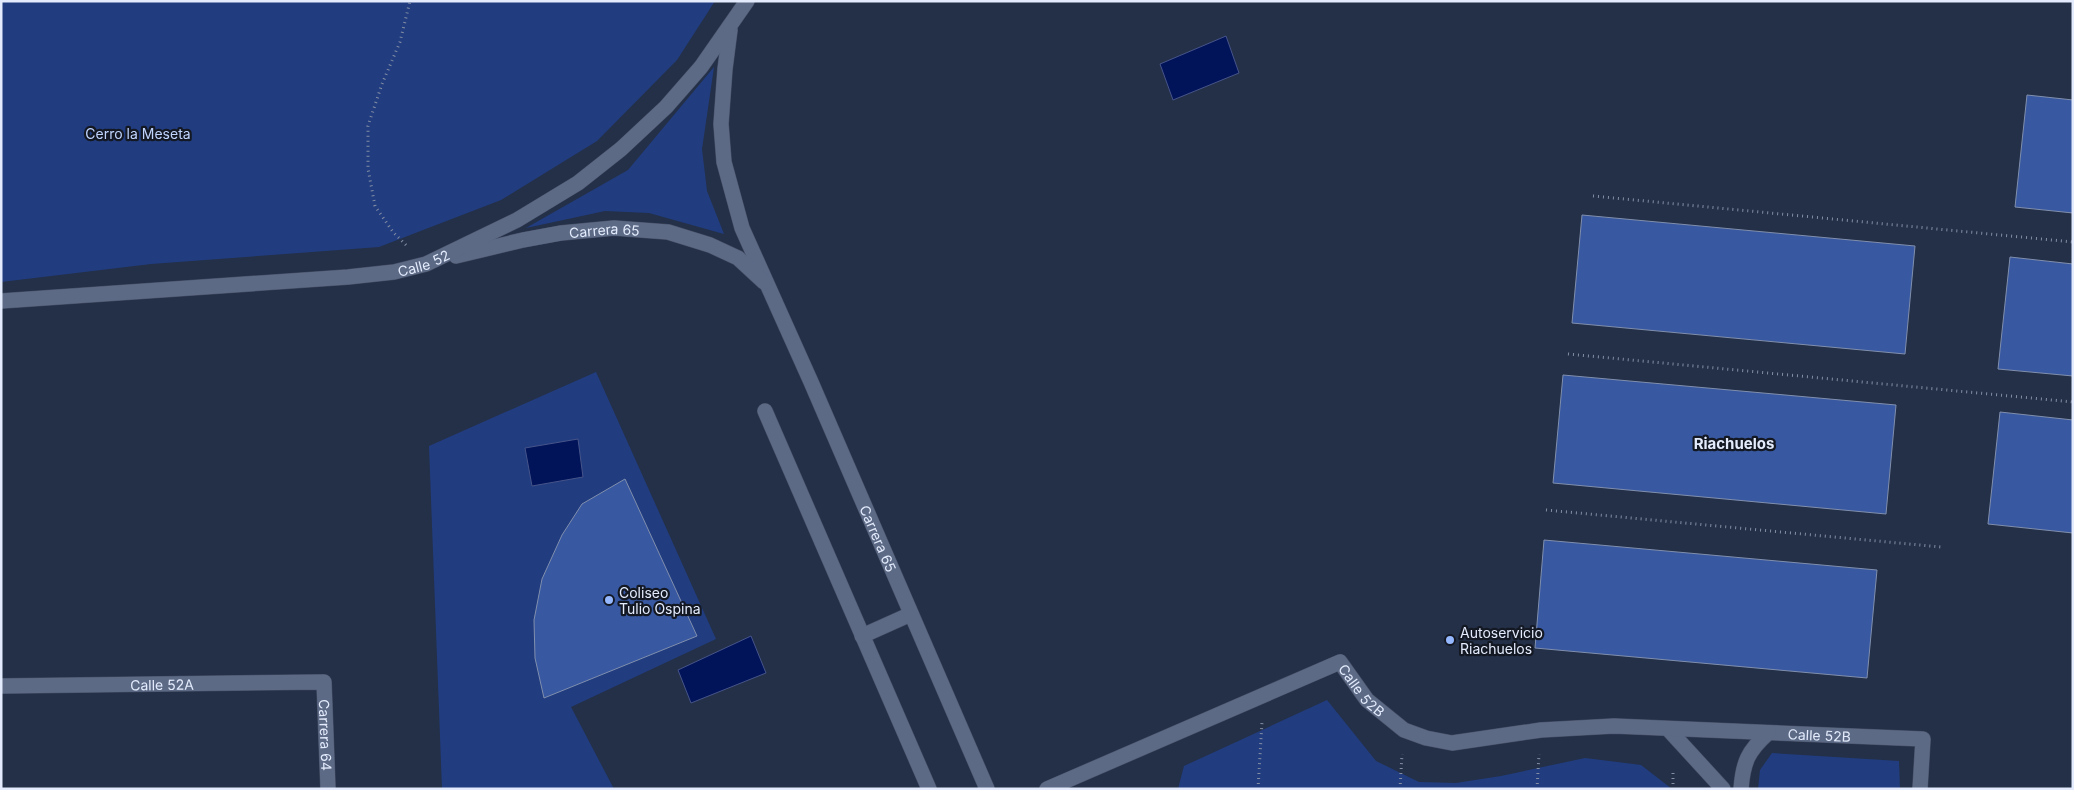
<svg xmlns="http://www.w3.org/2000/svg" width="2074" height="790" font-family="Inter,sans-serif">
<rect width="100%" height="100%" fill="#243048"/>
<g fill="#213d80">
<path d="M1,1h714l-38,59 -80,81 -96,59 -122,47 -228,17 -150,18z"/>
<path d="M714,67l-12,82 5,42 17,43 -75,-21 -44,-2 -79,17 102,-58z"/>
<path d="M596,372l120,267 -145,68 43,82h-172l-13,-343z"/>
<path d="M1327,700l49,61 43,21 37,1 45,-7 84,-18 56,7 31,24h-494l6,-23z"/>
<path d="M1772,753l127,8 1,28h-142l2,-19z"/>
</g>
<g fill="#021459" stroke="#46548a">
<path d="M1226,36l13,37 -66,27 -13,-36z"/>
<path d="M578,439l5,38 -51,9 -7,-38z"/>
<path d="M751,636l15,37 -75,30 -13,-33z"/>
</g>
<g fill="#3858a1" stroke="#808fad">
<path d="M2027,95l46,5v113l-58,-6z"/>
<path d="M1582,215l333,31 -10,108 -333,-31z"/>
<path d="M2010,257l63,7v112l-75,-7z"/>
<path d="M1563,375l333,30 -10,109 -333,-31z"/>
<path d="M2000,412l73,8v113l-85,-9z"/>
<path d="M625,479l72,157 -153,62 -9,-40 -1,-38 8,-41 20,-44 20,-31z"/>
<path d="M1544,540l333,30 -10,108 -332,-30z"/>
</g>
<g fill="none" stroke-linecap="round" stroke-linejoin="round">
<defs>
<g id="service">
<path d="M765,411l164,378"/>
<path d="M862,636l49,-22"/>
</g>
<g id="minor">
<path id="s1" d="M730,30l-5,39 -4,55 3,38 18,66 69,154 176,407"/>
<path id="s2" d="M456,256l67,-16 38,-7 53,-5 54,4 42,13 28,13 26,24"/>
<path id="s3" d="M1,301l347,-24 46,-5 32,-8 91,-44 61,-37 43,-34 45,-42 35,-40 46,-66"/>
<path id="s4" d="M1,686l323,-4 4,107"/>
<path d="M1668,729l55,60"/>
<path id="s5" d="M1047,789l293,-127 27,38 37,30 22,8 26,5 89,-13 73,-4 309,13 -3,50"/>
<path d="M1741,789c2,-27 7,-38 27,-56"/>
</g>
</defs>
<use href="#service" stroke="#454e64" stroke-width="16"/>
<use href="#minor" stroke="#454e64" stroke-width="16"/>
<g stroke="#848ea3" stroke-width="3" stroke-dasharray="1 4" stroke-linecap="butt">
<path d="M1593,196l480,46"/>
<path d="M406,245l-13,-13 -18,-26 -7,-37v-43l14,-42 18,-42 10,-41"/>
<path d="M1568,354l505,48"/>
<path d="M1546,510l395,37"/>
<path d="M1258,789l4,-67"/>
<path d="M1400,789l2,-35"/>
<path d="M1537,789l2,-35"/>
<path d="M1673,789v-17"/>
</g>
<use href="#service" stroke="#5c6a86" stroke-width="15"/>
<use href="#minor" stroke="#5c6a86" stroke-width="15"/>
</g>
<g fill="#94b7fd" stroke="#131823" stroke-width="2">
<circle cx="609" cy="600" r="5"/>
<circle cx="1450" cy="640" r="5"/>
</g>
<g text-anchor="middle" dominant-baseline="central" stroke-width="4.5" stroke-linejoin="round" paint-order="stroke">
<g font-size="14" fill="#c0d4fe" stroke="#131823">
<text x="138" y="133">Cerro la Meseta</text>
</g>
<g font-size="14" fill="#e3ebfc" stroke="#131823">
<text stroke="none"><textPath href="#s2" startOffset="151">Carrera 65</textPath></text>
<text stroke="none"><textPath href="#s3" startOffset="425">Calle 52</textPath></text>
<text stroke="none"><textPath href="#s1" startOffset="540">Carrera 65</textPath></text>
<text stroke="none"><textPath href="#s4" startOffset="161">Calle 52A</textPath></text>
<text stroke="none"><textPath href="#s5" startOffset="355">Calle 52B</textPath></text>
<text stroke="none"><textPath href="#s4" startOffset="376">Carrera 64</textPath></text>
<text stroke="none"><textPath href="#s5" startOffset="832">Calle 52B</textPath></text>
</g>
<g font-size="14" fill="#e3ebfc" stroke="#131823" text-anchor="start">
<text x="619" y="592">Coliseo<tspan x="619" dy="16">Tulio Ospina</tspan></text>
<text x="1460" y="632">Autoservicio<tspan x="1460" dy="16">Riachuelos</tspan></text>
</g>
<g font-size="15" font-weight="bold" fill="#e3ebfc" stroke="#131823">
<text x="1734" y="443">Riachuelos</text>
</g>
</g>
<rect width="2074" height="790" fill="none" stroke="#e3ebfc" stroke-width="5"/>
</svg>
